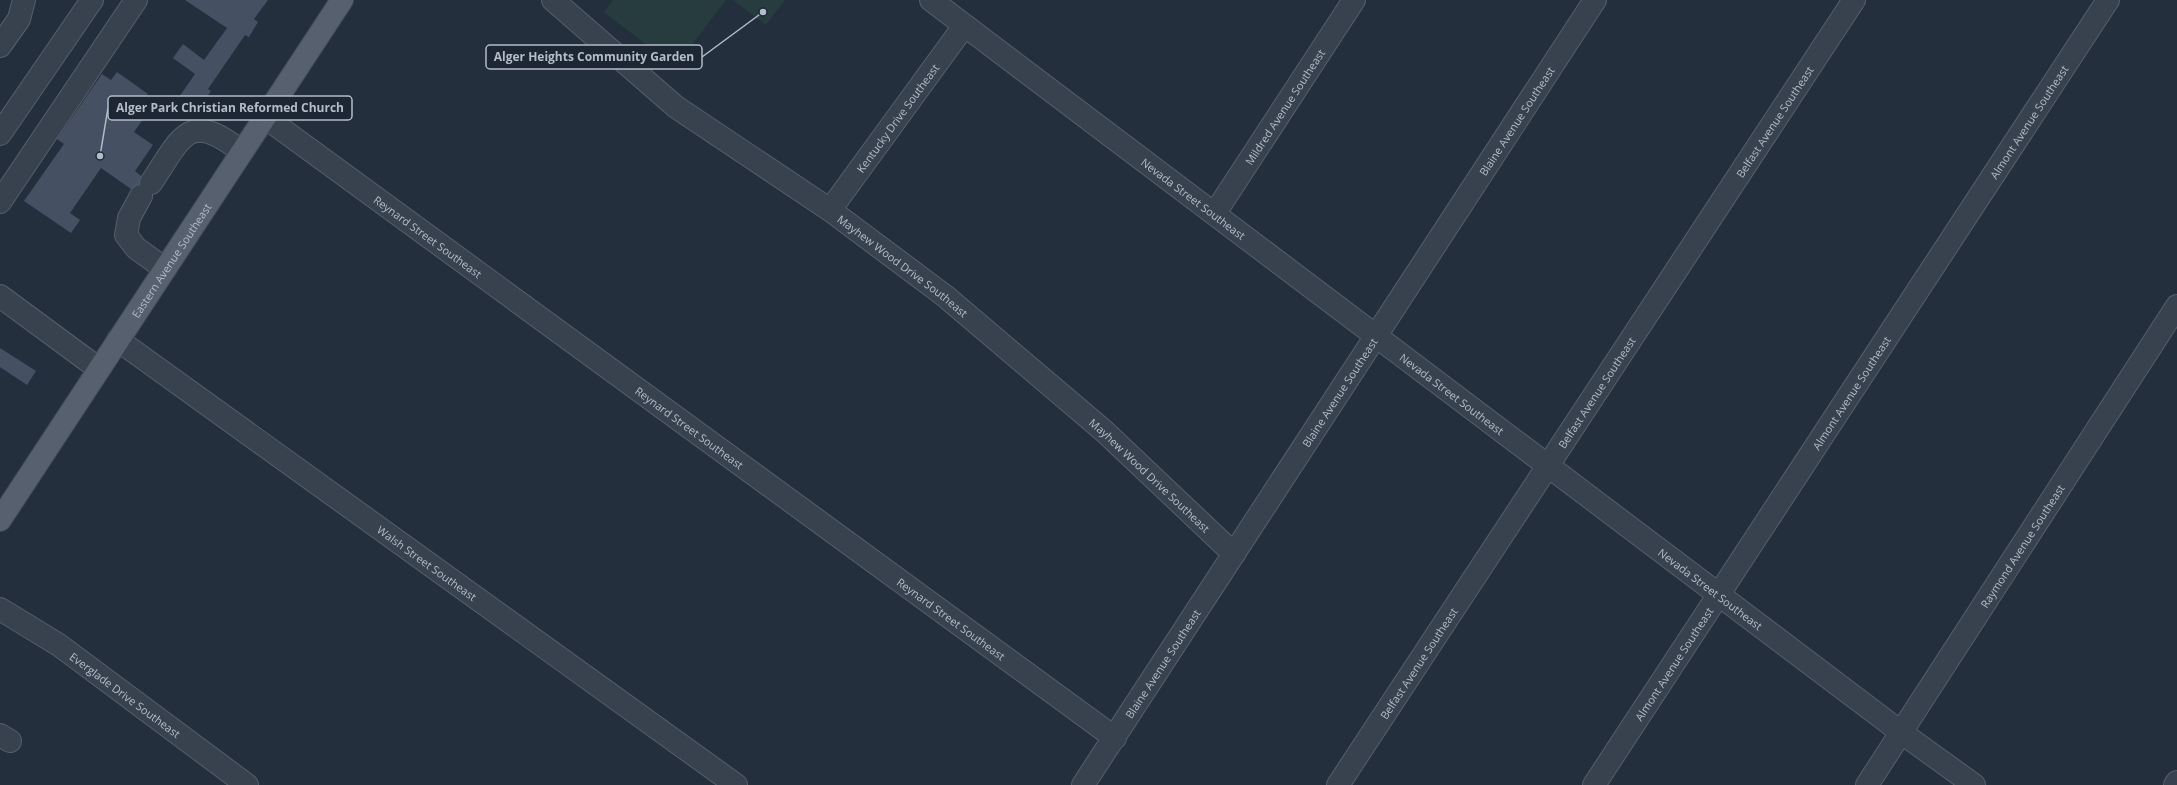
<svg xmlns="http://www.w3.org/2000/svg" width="2177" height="785" font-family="'Open Sans',sans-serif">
<rect width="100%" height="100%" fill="#242f3e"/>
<g fill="#263c3f">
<path d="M613,0h113l-51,67 -71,-55z"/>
<path d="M733,0h52l-19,25z"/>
</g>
<g fill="#455162">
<path d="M185,0h83l-14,19 4,3 -9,15 -4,-2 -37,54 3,2 -17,25 -19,-13 20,-29 -22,-16 10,-14 21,16 23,-32z"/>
<path d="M117,72l31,22 -5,6 9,6 -18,26 19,13 -18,26 6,5 -2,8 -8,5 -30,-21 -31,45 10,7 -9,13 -47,-32 40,-57 -7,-5 45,-65 9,6z"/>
<path d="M0,348l36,23 -9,14 -27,-18z"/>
</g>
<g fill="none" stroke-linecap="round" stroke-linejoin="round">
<defs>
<g id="minor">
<path id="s1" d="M553,0l123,107 154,103 115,86 159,135 130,123"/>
<path id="s2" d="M931,0l971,733 72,52"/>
<path d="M0,46l19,-27 5,-19"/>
<path id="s3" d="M265,117l850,621"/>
<path d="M0,134l92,-134"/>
<path d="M151,183c31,-46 37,-74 91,-31"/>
<path d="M141,196l-12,22 -3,17 10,13 29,21"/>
<path d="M0,202l136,-202"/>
<path id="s4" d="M830,210l134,-184"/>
<path id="s5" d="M1215,213l139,-213"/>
<path d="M0,296l99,73"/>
<path id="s6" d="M118,340l618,445"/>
<path id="s7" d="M0,609l59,36 188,140"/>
<path d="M0,735l10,6"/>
<path id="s8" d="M1083,785l512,-785"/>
<path id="s9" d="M1338,785l516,-785"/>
<path id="s10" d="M1594,785l514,-785"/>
<path id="s11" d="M1867,785l310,-479"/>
<path d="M2175,785l2,-3"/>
</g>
<g id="major">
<path id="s12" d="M0,520l342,-520"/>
</g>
</defs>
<use href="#minor" stroke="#565f6c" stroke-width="24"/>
<use href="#major" stroke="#414a57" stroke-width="24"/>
<use href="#minor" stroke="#38414e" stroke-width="22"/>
<use href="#major" stroke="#56606e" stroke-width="22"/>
</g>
<g text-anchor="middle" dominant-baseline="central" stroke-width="3.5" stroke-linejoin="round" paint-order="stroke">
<g font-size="11" fill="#b4bcc9" stroke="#1d2633">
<text stroke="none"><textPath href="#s5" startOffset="127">Mildred Avenue Southeast</textPath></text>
<text stroke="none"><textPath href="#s4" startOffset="114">Kentucky Drive Southeast</textPath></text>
<text stroke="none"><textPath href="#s8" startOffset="793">Blaine Avenue Southeast</textPath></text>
<text stroke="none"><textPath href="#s10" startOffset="793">Almont Avenue Southeast</textPath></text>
<text stroke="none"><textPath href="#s9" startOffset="794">Belfast Avenue Southeast</textPath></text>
<text stroke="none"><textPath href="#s2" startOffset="329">Nevada Street Southeast</textPath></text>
<text stroke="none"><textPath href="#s3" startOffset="202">Reynard Street Southeast</textPath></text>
<text stroke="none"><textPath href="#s12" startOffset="311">Eastern Avenue Southeast</textPath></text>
<text stroke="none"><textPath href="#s1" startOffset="440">Mayhew Wood Drive Southeast</textPath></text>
<text stroke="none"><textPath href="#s8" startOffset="469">Blaine Avenue Southeast</textPath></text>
<text stroke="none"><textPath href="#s9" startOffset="470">Belfast Avenue Southeast</textPath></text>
<text stroke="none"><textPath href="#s10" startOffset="469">Almont Avenue Southeast</textPath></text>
<text stroke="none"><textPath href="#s2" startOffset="653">Nevada Street Southeast</textPath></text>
<text stroke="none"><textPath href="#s3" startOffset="526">Reynard Street Southeast</textPath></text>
<text stroke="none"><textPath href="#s1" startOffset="764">Mayhew Wood Drive Southeast</textPath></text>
<text stroke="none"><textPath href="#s11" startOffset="285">Raymond Avenue Southeast</textPath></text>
<text stroke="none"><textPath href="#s6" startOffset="381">Walsh Street Southeast</textPath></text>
<text stroke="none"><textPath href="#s2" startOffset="977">Nevada Street Southeast</textPath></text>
<text stroke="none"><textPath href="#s3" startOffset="850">Reynard Street Southeast</textPath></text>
<text stroke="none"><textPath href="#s9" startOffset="146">Belfast Avenue Southeast</textPath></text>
<text stroke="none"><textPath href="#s8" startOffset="145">Blaine Avenue Southeast</textPath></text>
<text stroke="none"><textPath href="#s10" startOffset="145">Almont Avenue Southeast</textPath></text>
<text stroke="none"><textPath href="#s7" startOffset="152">Everglade Drive Southeast</textPath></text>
</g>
</g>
<path fill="none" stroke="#b4bcc9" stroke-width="1.5" d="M763 12L702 57M100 156L108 108"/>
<g fill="#b4bcc9" stroke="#1d2633" stroke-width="1.5">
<circle cx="763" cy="12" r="4"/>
<circle cx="100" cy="156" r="4"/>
</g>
<g fill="#1d2633" stroke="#b4bcc9" stroke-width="1.5">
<rect x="486" y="45" width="216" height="24" rx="4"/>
<rect x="108" y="96" width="244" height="24" rx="4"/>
</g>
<g font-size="12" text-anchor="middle" font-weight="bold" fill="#b4bcc9">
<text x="594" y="61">Alger Heights Community Garden</text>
<text x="230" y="112">Alger Park Christian Reformed Church</text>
</g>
</svg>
